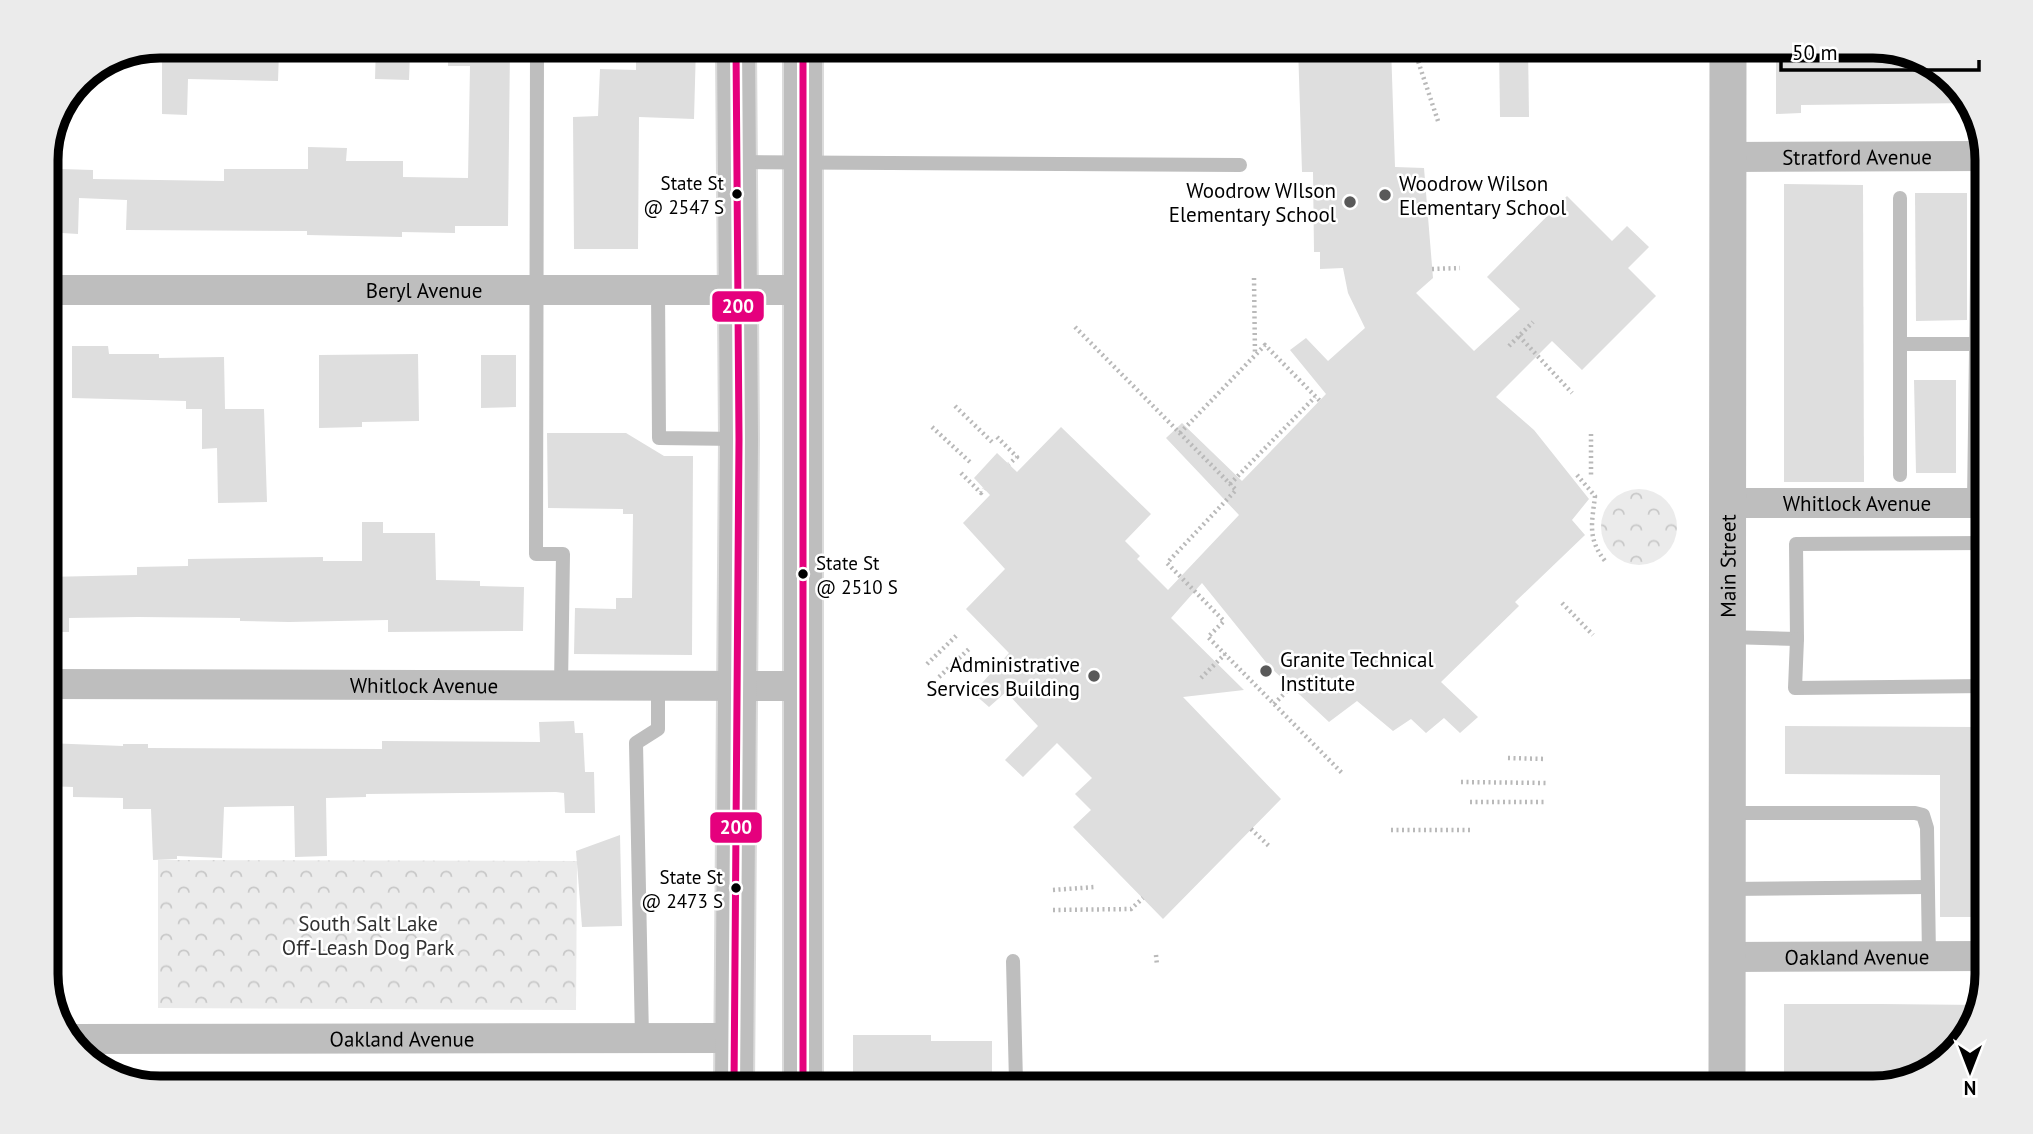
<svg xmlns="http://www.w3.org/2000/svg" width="2033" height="1134" font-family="'PT Sans',sans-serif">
<defs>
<pattern id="park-crowns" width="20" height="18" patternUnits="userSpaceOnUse" patternTransform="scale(1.75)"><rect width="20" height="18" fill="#ebebeb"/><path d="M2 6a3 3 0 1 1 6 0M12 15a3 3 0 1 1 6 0" fill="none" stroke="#c8c8c8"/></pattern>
</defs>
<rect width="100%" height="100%" fill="#fff"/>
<g fill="url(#park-crowns)">
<circle cx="1639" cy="527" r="38"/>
<path d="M158,860l419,1 -1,149 -418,-2z"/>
</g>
<g fill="#dedede">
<path d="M376,46h21v8h13l-1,26 -34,-1z"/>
<path d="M448,46h62l-2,180h-53v7l-53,-1v5l-95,-2v-4l-181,-1 1,-30 -48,-2 -1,36 -32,-2v-54h14v-9l33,1v9l131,2v-12h84v-22l39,1 -1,13h57v16l65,1 2,-112h-22z"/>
<path d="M636,46h60l-2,73 -55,-2 -1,132h-64l-1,-132 25,-1 2,-47 36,1z"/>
<path d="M1298,46h93l4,121 29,1 9,110 -17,15 58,58 46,-42 -33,-32 80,-81 45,45 15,-15 22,21 -21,21 28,28 -74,74 -30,-29 -56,56 38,33 55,69 -17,21 13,15 -70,67 4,4 -78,76 37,35 -18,16 -16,-15 -18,15 -15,-14 -18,12 -36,-30 -28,21 -60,-56 -67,-83 -31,35 73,72 -61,7 98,102 -118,120 -90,-92 18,-17 -16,-16 17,-16 -35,-35 -34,34 -18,-17 33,-34 -32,-34 -17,15 -16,-14 36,-40 -43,-44 39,-40 -42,-46 27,-28 -16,-17 23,-25 20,19 44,-45 90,87 -26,27 15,15 -3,3 31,31 71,-75 -73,-77 16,-15 60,58 84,-87 -36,-44 16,-12 22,23 37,-33 -17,-35 -5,-25 -23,1v-17h-6l-1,-80h-11z"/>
<path d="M1499,46h29l1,71h-29z"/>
<path d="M1776,46h24v16l66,-2v-14l64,15 38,36 3,6 -170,2v8l-25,1z"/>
<path d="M223,52h56l-1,29 -90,-2 -1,36 -25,-1v-59h60z"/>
<path d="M1784,184l79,1 1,297h-80z"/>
<path d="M1915,193h52v127l-51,1z"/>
<path d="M72,346h36l1,8h50v4l65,-1 1,52h39l3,93 -49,1 -1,-55 -15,1v-40h-16v-8l-114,-3z"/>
<path d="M418,354l1,67 -57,1v5l-43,1v-73z"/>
<path d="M481,355h35v52l-35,1z"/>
<path d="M1914,380h42v93h-40z"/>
<path d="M547,433h79l38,23h29l-1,199 -118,-1 1,-46 41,1v-11h16l1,-84h-10v-5l-75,-1z"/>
<path d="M362,522h21v11h52l1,47 44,1v5l44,1 -1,44 -135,1v-12l-99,2 -49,-1v-3l-102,-1 -69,1v14h-23v-55l91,-2v-8l51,-1v-7l135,-2v4h39z"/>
<path d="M574,721l1,12h8l2,39h9l1,41h-30l-1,-20 -8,-1 -190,2v3l-40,1 1,58 -32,1 -1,-51 -70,1 -2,51 -45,-2v3l-24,1 -2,-51h-28v-11l-50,-1v-10l-27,-1v-43l77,3v-2h25v4l234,1v-8l158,1 -1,-20z"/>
<path d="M1785,726l191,1 -1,190h-35v-142l-155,-1z"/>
<path d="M620,835l2,91 -40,1 -6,-76z"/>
<path d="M1784,1004h97l99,1 -8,26 -41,42 -57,15h-90z"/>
<path d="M853,1035h78v6h61v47h-139z"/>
</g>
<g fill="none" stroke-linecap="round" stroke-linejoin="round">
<defs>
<g id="primary">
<path d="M734,1088l5,-649 -3,-393"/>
<path d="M803,1088v-1042"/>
</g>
</defs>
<use href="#primary" stroke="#dbdbdb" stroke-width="42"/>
<g stroke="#b9b9b9" stroke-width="4.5" stroke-dasharray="2 3.5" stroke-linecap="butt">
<path d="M1413,46l25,75"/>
<path d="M1432,269l28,-1"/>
<path d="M1254,278l1,77"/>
<path d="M1075,327l161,163 -69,73 57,58 -16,16 135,137"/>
<path d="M1519,336l53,57"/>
<path d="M1509,346l24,-24"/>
<path d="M955,406l37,36"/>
<path d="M932,427l39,36"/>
<path d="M1180,433l85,-88 55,56"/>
<path d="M1591,434v41"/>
<path d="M997,437l20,20 -8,7"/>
<path d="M961,473l20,20 3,-4"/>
<path d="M1577,475l18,21c-3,27 -8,42 10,65"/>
<path d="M1230,484l85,-87"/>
<path d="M1562,603l31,32"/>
<path d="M927,664l30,-29"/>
<path d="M939,677l31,-29"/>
<path d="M1201,678l24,-24"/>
<path d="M1274,704l18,-18"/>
<path d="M1508,758l38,1"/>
<path d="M1461,782l85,1"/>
<path d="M1470,802h77"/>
<path d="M1251,829l19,18"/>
<path d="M1391,830h79"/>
<path d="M1053,890l42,-3"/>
<path d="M1053,910l78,-1 12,-11"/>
<path d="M1156,955l1,10"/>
</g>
<g stroke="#bebebe" stroke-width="14">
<path d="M537,46l-1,508h27l-2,131"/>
<path d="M738,162l502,3"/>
<path d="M1900,198v146"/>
<path d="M658,289l1,149 79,1"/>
<path d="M1900,475v-131h87"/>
<path d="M1974,503l4,-303"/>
<path d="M1728,637l69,2 -1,-95 191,-1"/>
<path d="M1797,639l-2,49 192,-2"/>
<path d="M1728,813h187l8,2 4,13 2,128"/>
<path d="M1729,889l198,-2"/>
<path d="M1987,904v2"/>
<path d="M1013,961l3,121 9,5 69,1"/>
<path d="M642,1038l-6,-295 22,-14v-43"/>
</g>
<g stroke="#bebebe" stroke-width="30">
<path id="s1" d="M1727,157l260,-1"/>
<path id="s2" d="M46,290h756"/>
<path id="s3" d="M1726,503h261"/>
<path id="s4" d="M46,684l756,2"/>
<path id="s5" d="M1727,957l260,-1"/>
<path id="s6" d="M68,1039l667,-1"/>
</g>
<path stroke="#bebebe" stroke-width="37" id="s7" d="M1727,1088l1,-1042"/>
<use href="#primary" stroke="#bebebe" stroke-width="38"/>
<defs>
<g id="bus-1">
<path d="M803,46v1042"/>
<path d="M734,1088l5,-649 -3,-393"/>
</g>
</defs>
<use href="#bus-1" stroke="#fff" stroke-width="12"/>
<use href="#bus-1" stroke="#e5007d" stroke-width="7"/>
</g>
<g fill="#000" stroke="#fff" stroke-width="2.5">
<circle cx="737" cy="194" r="6"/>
<circle cx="803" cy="574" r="6"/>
<circle cx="736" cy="888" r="6"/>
</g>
<g fill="#595959" stroke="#fff" stroke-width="2.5">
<circle cx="1385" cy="195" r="7"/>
<circle cx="1350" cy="202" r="7"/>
<circle cx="1266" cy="671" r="7"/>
<circle cx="1094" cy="676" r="7"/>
</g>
<g text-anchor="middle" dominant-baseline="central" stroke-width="5" stroke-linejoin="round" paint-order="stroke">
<g font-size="19" fill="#000" stroke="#fff" text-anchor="end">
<text x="724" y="183">State St<tspan x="724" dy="24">@ 2547 S</tspan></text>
<text x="816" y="563" text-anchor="start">State St<tspan x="816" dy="24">@ 2510 S</tspan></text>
<text x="723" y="877">State St<tspan x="723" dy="24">@ 2473 S</tspan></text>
</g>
<g font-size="21" fill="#000" stroke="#fff">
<text stroke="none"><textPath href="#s1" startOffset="130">Stratford Avenue</textPath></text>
<text stroke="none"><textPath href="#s2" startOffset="378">Beryl Avenue</textPath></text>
<text stroke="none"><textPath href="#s3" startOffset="131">Whitlock Avenue</textPath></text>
<text stroke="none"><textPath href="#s7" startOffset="522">Main Street</textPath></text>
<text stroke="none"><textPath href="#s4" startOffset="378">Whitlock Avenue</textPath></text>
<text stroke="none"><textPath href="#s5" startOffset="130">Oakland Avenue</textPath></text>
<text stroke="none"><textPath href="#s6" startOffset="334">Oakland Avenue</textPath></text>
</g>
<g font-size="21" fill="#000" stroke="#fff" text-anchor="start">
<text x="1399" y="183">Woodrow Wilson<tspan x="1399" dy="24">Elementary School</tspan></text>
<text x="1336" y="190" text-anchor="end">Woodrow WIlson<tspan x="1336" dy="24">Elementary School</tspan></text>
<text x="1280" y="659">Granite Technical<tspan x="1280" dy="24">Institute</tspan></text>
<text x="1080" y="664" text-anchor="end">Administrative<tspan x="1080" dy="24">Services Building</tspan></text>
</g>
<g font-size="21" fill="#313131" stroke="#fff">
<text x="368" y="923">South Salt Lake<tspan x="368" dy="24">Off-Leash Dog Park</tspan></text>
</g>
</g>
<path d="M0 0H2033V1134H0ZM160 58H1873A102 102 0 0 1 1975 160V974A102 102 0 0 1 1873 1076H160A102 102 0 0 1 58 974V160A102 102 0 0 1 160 58Z" fill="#ebebeb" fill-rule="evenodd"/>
<path fill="none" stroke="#000" stroke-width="9" d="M160 58H1873A102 102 0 0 1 1975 160V974A102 102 0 0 1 1873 1076H160A102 102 0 0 1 58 974V160A102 102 0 0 1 160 58Z"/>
<g stroke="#fff" stroke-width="2.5">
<rect x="711" y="290" width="54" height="33" rx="7" fill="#e5007d"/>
<rect x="709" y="811" width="54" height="33" rx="7" fill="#e5007d"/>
</g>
<g font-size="19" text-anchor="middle" font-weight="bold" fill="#fff">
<text x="738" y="313">200</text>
<text x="736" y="834">200</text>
</g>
<g transform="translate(1970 1071) rotate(180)" stroke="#ffffff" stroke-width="5" paint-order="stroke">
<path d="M0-5L12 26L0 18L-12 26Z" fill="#000000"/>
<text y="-10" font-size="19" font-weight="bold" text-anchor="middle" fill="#000000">N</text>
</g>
<path d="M1781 60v10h198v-10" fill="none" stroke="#000000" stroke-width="3.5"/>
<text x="1792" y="60" font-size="21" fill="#000000" stroke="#ffffff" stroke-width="5" paint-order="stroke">50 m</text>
</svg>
